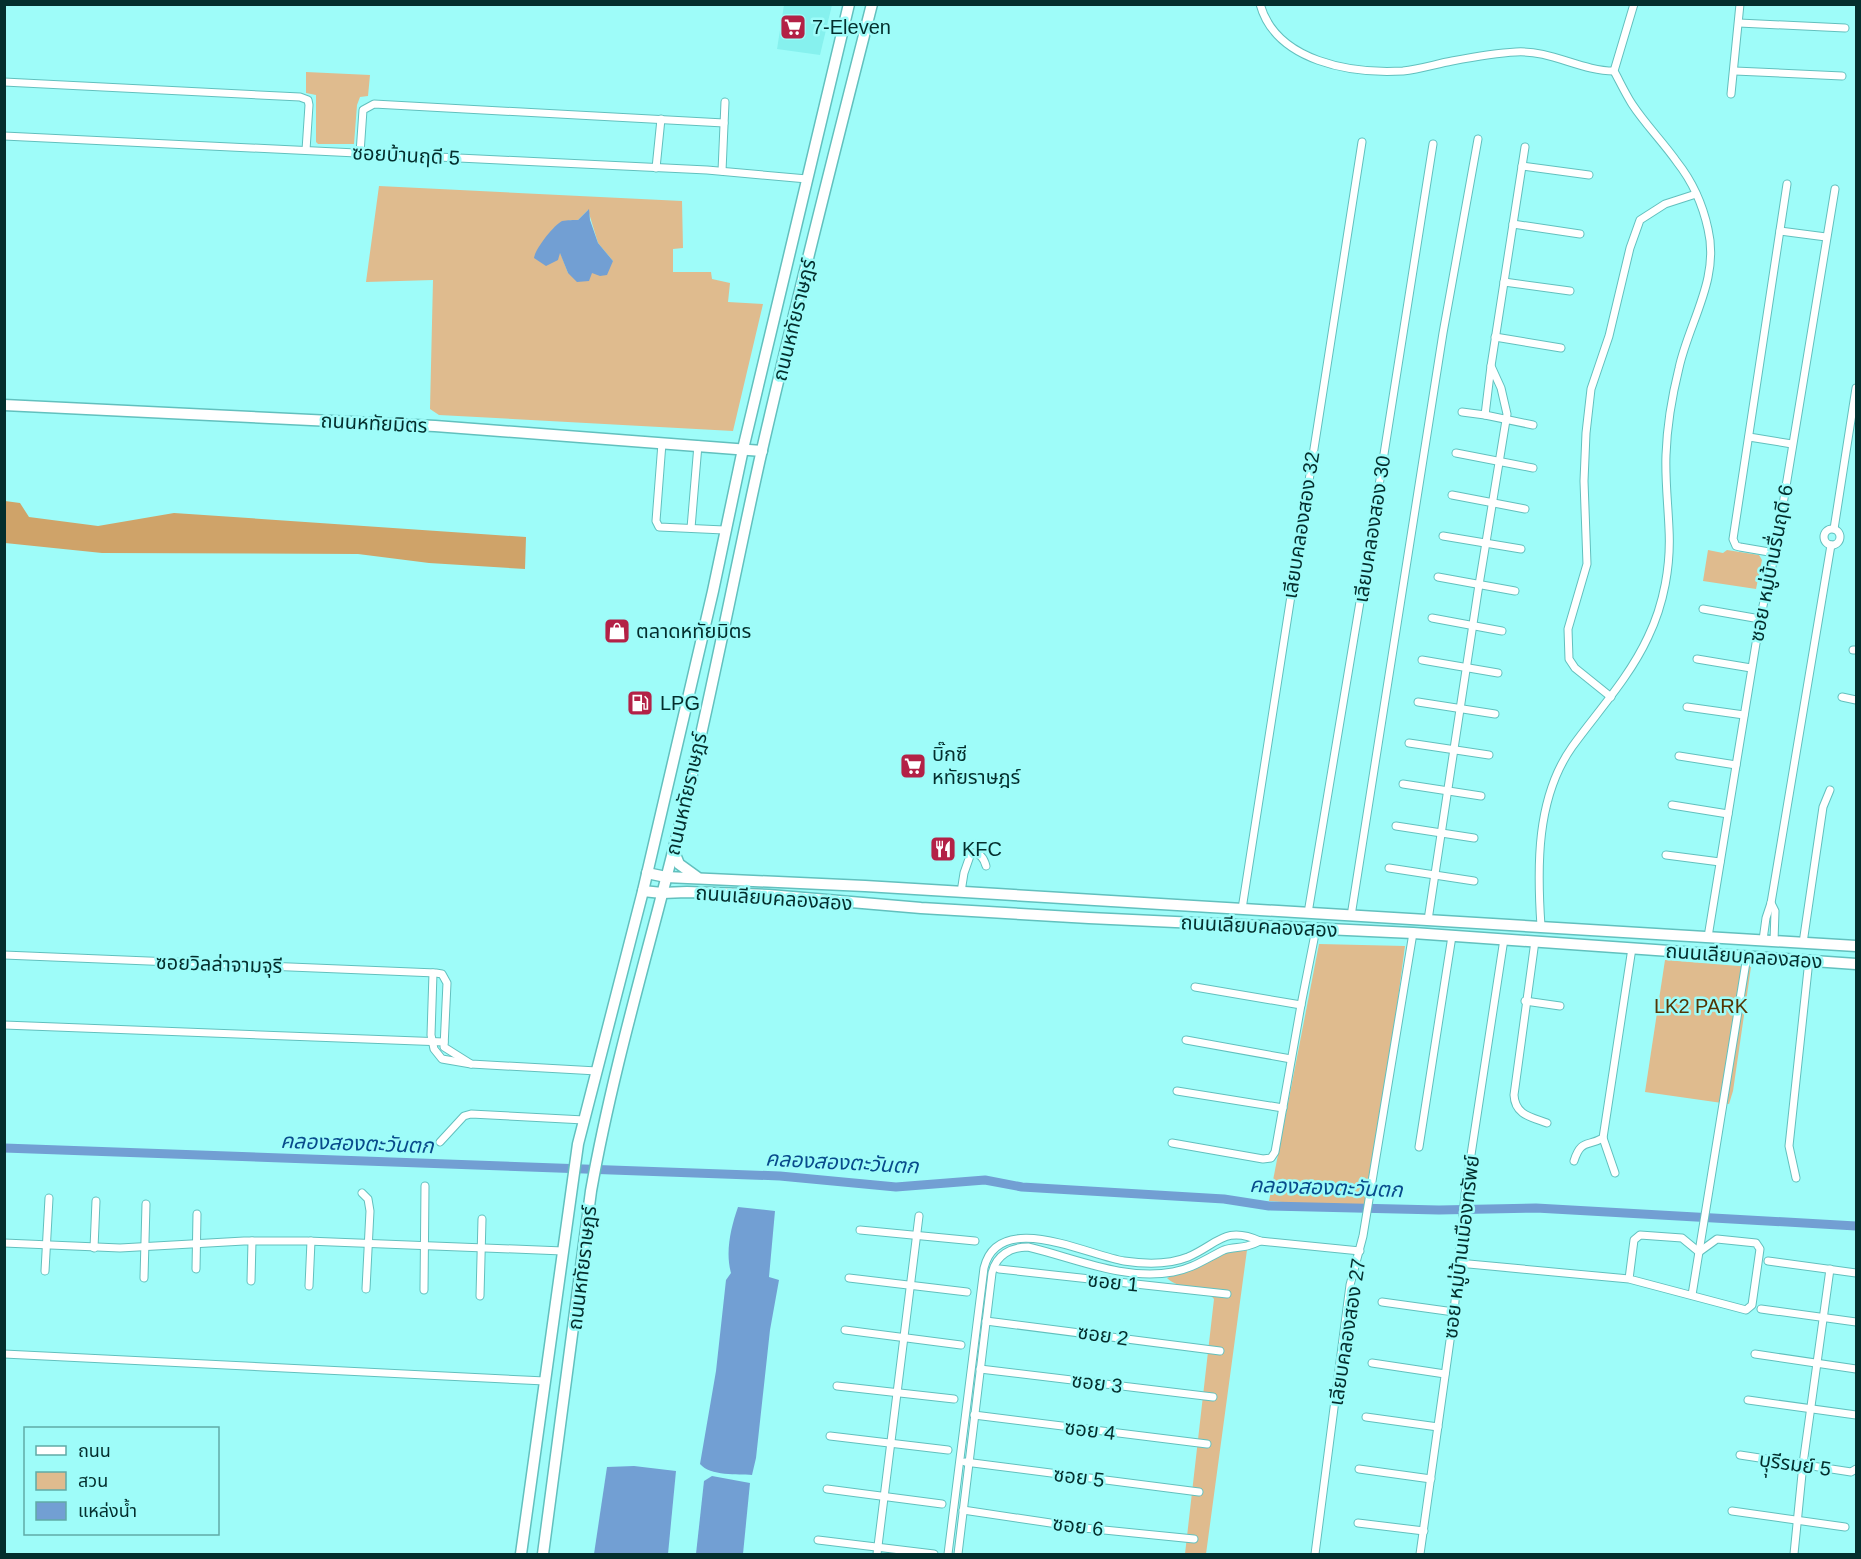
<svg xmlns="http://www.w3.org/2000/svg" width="1861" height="1559" font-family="Helvetica,'Noto Sans Thai',sans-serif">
<rect width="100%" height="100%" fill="#9efcf9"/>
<path fill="#86f1ee" d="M784,5h48l-12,50 -43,-6z"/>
<g fill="#dfbb8e" fill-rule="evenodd">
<path d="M306,72l64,3 -2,21 -8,1 -3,8 -3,39h-36l-2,-2v-47l-10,-2z"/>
<path d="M379,186l303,15 1,47 -10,1v23h38l1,7 18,4 -2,19 35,2 -30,127 -294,-16 -9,-6 3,-129 -67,2zM588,210l10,33 15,18 -22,12h-23l-8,-21 -15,-12c11,-16 14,-19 33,-20z"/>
<path d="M1708,550l15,3 4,-3 32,5 3,5 -6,29 -53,-8z"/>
<path d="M1319,944l86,2 -35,263 -101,-8z"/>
<path d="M1665,960l86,7 -18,124 -4,13 -84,-12z"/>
<path d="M1247,1250l-41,304h-21l29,-255c-11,-15 -34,-8 -47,-21l60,-26z"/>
</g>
<path fill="#cfa369" d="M5,501l15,2 9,14 69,9 76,-13 352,24 -1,32 -96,-6 -71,-9 -256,-1 -97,-10z"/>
<g fill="#729fd3">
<path d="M589,209l1,11 8,23 15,18 -6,14 -7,1 -8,-3 -3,8 -12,1 -9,-9 -8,-20 -2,7 -12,6 -12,-8c1,-9 20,-33 28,-37 5,-1 12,-1 16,-1z"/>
<path d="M738,1207l37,4 -6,66 10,3 -9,50 -14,128 -4,17c-14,-1 -42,1 -52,-11l16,-93 10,-91 5,-7c-6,-21 0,-46 7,-66z"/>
<path d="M634,1466l42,5 -8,83h-74l13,-87z"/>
<path d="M712,1476l38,7 -7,71h-47l8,-73z"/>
</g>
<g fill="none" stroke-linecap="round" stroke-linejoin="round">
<path stroke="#729fd3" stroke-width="9" d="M4,1148l776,28 116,11 89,-7 37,7 202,12 45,7 170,4 97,-2 320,18"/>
<defs>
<g id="street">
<path d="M1260,4c16,58 92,70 143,67 17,-2 33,-7 49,-10 21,-4 43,-8 64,-9 35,-2 65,19 98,19"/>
<path d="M1739,23l106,5"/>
<path d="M1735,71l107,5"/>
<path d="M4,82l296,15 8,3 1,5 -3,45"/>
<path d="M1731,94l9,-90"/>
<path d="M4,136l703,34 100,9"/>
<path d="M360,153l3,-43 11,-6 350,19"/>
<path d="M1522,166l67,9"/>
<path d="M656,168l5,-49"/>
<path d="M722,171l3,-69"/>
<path d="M1513,224l67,10"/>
<path d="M1780,231l46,6"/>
<path d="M1504,282l66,9"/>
<path d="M1495,337l66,11"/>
<path d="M1491,366l-6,49 48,10"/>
<path d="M1462,412l23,3"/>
<path d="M1749,437l43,7"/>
<path d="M662,443l-6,78 3,6 65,3"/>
<path d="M1456,453l77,15"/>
<path d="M1452,495l73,14"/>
<path d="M691,528l7,-83"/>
<circle cx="1832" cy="537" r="8"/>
<path d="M1834,529l22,-141"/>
<path d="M1443,536l78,13"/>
<path d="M1775,553l-35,-6 -4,-1 -3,-7 54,-355"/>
<path d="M1438,577l77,14"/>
<path d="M1703,609l57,10"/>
<path d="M1432,618l70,13"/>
<path d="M1853,650h3"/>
<path d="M1697,659l54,9"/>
<path d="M1422,660l76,13"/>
<path d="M1611,697l-36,-29 -6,-9 -1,-30 19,-65 -3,-83 2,-48 5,-44 18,-53 21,-88 10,-28 25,-16 31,-10"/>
<path d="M1842,697l14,3"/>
<path d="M1418,702l77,12"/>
<path d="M1687,707l57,8"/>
<path d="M1409,743l80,12"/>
<path d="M1679,756l57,9"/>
<path d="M1403,784l78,12"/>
<path d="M1672,805l56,9"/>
<path d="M1396,826l78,12"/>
<path d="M1666,855l54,7"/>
<path d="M1389,868l85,13"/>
<path d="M961,892l3,-19 7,-20c9,-1 13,5 15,13"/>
<path d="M1771,903l4,8 -1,30"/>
<path d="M1242,909l120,-767"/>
<path d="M1308,913l64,-383 61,-386"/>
<path d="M1351,916l92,-583 35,-194"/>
<path d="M1428,920l50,-329 29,-177 -6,-26 -10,-22 34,-219"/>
<path d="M1541,926c-4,-59 -5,-128 31,-179 26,-36 57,-69 76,-110 16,-33 23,-72 21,-108 -1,-25 -4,-50 -3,-74 1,-29 6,-59 13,-87 10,-46 41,-89 29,-139 -5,-23 -16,-48 -31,-67 -14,-20 -32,-38 -45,-58 -7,-11 -12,-22 -18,-33l20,-67"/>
<path d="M1708,937l52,-318 15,-66 60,-364"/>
<path d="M1763,940l3,-22 5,-15 60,-358"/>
<path d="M1535,941l-21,154c1,20 17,22 33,28"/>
<path d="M1803,943l20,-136 7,-17"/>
<path d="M4,955l432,18 6,1 5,9 -3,64 27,17"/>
<path d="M433,973l-2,62 3,14 8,10 29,5 126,7"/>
<path d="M1195,987l106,18"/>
<path d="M1525,1001l35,5"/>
<path d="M4,1025l440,17"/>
<path d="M1186,1040l105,19"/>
<path d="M1177,1091l106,17"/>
<path d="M1603,1138l12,35"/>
<path d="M440,1142l24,-26 7,-2 113,6"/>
<path d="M1172,1143l91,16 8,-1 4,-6 26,-147 15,-76"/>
<path d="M1419,1147l33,-211"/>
<path d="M1574,1161c7,-22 13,-14 29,-23l29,-190"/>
<path d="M1796,1178l-7,-32 20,-186"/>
<path d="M362,1193l6,6 2,12 -4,78"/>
<path d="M860,1230l115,11"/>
<path d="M4,1243l116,5 124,-7h63l256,10"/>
<path d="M94,1248l2,-47"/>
<path d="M1768,1261l88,12"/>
<path d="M1458,1263l171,16 117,31 6,-5 8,-56 -4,-6 -39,-4 -18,13 -17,-14 -42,-3 -6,5 -5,39"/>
<path d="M196,1269l1,-55"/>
<path d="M999,1269l228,25"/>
<path d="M45,1271l4,-73"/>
<path d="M144,1278l2,-74"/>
<path d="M849,1278l118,14"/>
<path d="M251,1281l1,-40"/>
<path d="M309,1286l2,-45"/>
<path d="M424,1290l1,-104"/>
<path d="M1692,1295l55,-339"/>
<path d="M480,1296l2,-77"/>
<path d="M1382,1302l72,10"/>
<path d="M1761,1309l95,13"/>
<path d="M986,1321l234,30"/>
<path d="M845,1330l116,15"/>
<path d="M4,1354l541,27"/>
<path d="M1755,1354l101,15"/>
<path d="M1372,1363l73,11"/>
<path d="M980,1369l233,28"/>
<path d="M837,1386l117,13"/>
<path d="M1748,1400l108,15"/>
<path d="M974,1415l233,29"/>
<path d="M1366,1417l72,10"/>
<path d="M830,1436l118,14"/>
<path d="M1740,1455l111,17 5,-3"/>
<path d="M965,1462l234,30"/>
<path d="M1359,1469l72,10"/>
<path d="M827,1489l115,15"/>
<path d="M963,1510l121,18 110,11"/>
<path d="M1732,1511l113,16"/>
<path d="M1358,1523l66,8"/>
<path d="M818,1540l116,14"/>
<path d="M877,1554l42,-338"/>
<path d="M948,1554l36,-286c14,-59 103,-13 140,-7 20,3 44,4 64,-4 30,-13 37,-32 72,-16l100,10"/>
<path d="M958,1554l34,-281c4,-18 19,-26 36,-26 47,11 96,34 145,25 19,-3 34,-14 51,-22 8,-3 15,-2 23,-4 4,-1 9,-3 13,-5"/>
<path d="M1315,1554l35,-269 13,-49 50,-303"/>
<path d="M1420,1554l34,-242 11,-118 39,-255"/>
<path d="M1794,1554l9,-90 27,-195"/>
</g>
<g id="secondary">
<path d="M4,405l431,21 327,25"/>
<path d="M674,852l5,12 18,13"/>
<path d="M647,873l19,4 199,9 991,60"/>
<path d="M643,891l19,2 25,-1 82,3 152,13 168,10 324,15 443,31"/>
<path d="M521,1554l57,-410 65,-253 70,-300 30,-142 106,-445"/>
<path d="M543,1554l48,-363c25,-141 69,-277 101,-417 24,-103 44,-207 67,-311 35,-154 74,-306 113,-459"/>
</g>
</defs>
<use href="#street" stroke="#62c0be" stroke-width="9"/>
<use href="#secondary" stroke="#62c0be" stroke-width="13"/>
<use href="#street" stroke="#fff" stroke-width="7"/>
<use href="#secondary" stroke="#fff" stroke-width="10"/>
</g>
<defs>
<symbol id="supermarket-square" viewBox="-11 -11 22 22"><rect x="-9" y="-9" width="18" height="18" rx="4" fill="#b32146" stroke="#9efcf9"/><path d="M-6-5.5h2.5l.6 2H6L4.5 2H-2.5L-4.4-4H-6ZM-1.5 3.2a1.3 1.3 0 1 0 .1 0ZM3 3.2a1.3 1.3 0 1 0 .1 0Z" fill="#fff"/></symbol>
<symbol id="shop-square" viewBox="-11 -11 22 22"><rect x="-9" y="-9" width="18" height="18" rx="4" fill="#b32146" stroke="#9efcf9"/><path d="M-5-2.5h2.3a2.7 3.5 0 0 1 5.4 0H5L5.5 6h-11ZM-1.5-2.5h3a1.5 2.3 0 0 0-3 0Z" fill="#fff"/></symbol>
<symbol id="fuel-square" viewBox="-11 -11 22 22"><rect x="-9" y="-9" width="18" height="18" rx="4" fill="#b32146" stroke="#9efcf9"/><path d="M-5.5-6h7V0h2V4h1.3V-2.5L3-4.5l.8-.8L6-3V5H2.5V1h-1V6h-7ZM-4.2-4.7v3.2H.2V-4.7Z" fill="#fff"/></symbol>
<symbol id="restaurant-square" viewBox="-11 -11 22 22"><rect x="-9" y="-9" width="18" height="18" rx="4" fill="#b32146" stroke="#9efcf9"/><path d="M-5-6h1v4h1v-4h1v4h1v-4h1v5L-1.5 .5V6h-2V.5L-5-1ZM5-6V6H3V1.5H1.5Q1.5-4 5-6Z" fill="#fff"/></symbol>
</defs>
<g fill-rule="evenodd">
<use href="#supermarket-square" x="778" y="12" width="30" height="30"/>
<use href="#shop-square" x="602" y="616" width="30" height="30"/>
<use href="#fuel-square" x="625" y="688" width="30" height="30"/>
<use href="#supermarket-square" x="898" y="751" width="30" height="30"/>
<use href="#restaurant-square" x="928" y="834" width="30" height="30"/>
</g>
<g text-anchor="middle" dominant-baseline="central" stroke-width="5" stroke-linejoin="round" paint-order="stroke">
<g font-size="20" fill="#032e2d" stroke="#9efcf9" text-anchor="start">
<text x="812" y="27">7-Eleven</text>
<text x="636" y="631">ตลาดหทัยมิตร</text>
<text x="660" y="703">LPG</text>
<text x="932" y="754">บิ๊กซี<tspan x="932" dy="23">หทัยราษฎร์</tspan></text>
<text x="962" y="849">KFC</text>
</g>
<g font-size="20" fill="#032e2d" stroke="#9efcf9">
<text transform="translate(406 155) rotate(3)">ซอยบ้านฤดี 5</text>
<text transform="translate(794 320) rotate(-76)">ถนนหทัยราษฎร์</text>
<text transform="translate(374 423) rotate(3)">ถนนหทัยมิตร</text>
<text transform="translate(1301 525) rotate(-81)">เลียบคลองสอง 32</text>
<text transform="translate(1372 529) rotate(-81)">เลียบคลองสอง 30</text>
<text transform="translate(1771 563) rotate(-79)">ซอย หมู่บ้านรื่นฤดี 6</text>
<text transform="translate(686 794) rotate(-77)">ถนนหทัยราษฎร์</text>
<text transform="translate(774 898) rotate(4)">ถนนเลียบคลองสอง</text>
<text transform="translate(1259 926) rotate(3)">ถนนเลียบคลองสอง</text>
<text transform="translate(1744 956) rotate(4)">ถนนเลียบคลองสอง</text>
<text transform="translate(219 964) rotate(2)">ซอยวิลล่าจามจุรี</text>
<text transform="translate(1461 1247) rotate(-83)">ซอย หมู่บ้านเมืองทรัพย์</text>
<text transform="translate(582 1268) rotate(-83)">ถนนหทัยราษฎร์</text>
<text transform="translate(1113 1282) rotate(6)">ซอย 1</text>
<text transform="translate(1347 1332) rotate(-81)">เลียบคลองสอง 27</text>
<text transform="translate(1103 1335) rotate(8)">ซอย 2</text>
<text transform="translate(1097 1383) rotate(7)">ซอย 3</text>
<text transform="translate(1090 1430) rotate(7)">ซอย 4</text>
<text transform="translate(1795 1464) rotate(8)">บุุรีรมย์ 5</text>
<text transform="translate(1079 1477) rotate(7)">ซอย 5</text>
<text transform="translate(1078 1526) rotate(7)">ซอย 6</text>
</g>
<g font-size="20" fill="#533504" stroke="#9efcf9">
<text x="1701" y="1006">LK2 PARK</text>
</g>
<g font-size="21" font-style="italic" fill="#084b8b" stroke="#9efcf9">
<text transform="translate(357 1143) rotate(2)">คลองสองตะวันตก</text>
<text transform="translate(842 1162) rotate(3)">คลองสองตะวันตก</text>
<text transform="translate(1326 1187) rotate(2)">คลองสองตะวันตก</text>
</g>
</g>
<rect width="1861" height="1559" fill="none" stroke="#032e2d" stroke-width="12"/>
<rect x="24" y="1427" width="195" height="108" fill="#9efcf9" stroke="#60aaa7" stroke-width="1.5"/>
<rect x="36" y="1446" width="30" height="9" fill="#ffffff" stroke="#60aaa7" stroke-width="1.5"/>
<text x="78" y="1457" font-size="18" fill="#032e2d">ถนน</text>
<rect x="36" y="1472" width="30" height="18" fill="#dfbb8e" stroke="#60aaa7" stroke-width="1.5"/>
<text x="78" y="1487" font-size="18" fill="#032e2d">สวน</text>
<rect x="36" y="1502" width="30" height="18" fill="#729fd3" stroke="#60aaa7" stroke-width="1.5"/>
<text x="78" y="1517" font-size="18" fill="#032e2d">แหล่งน้ำ</text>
</svg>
